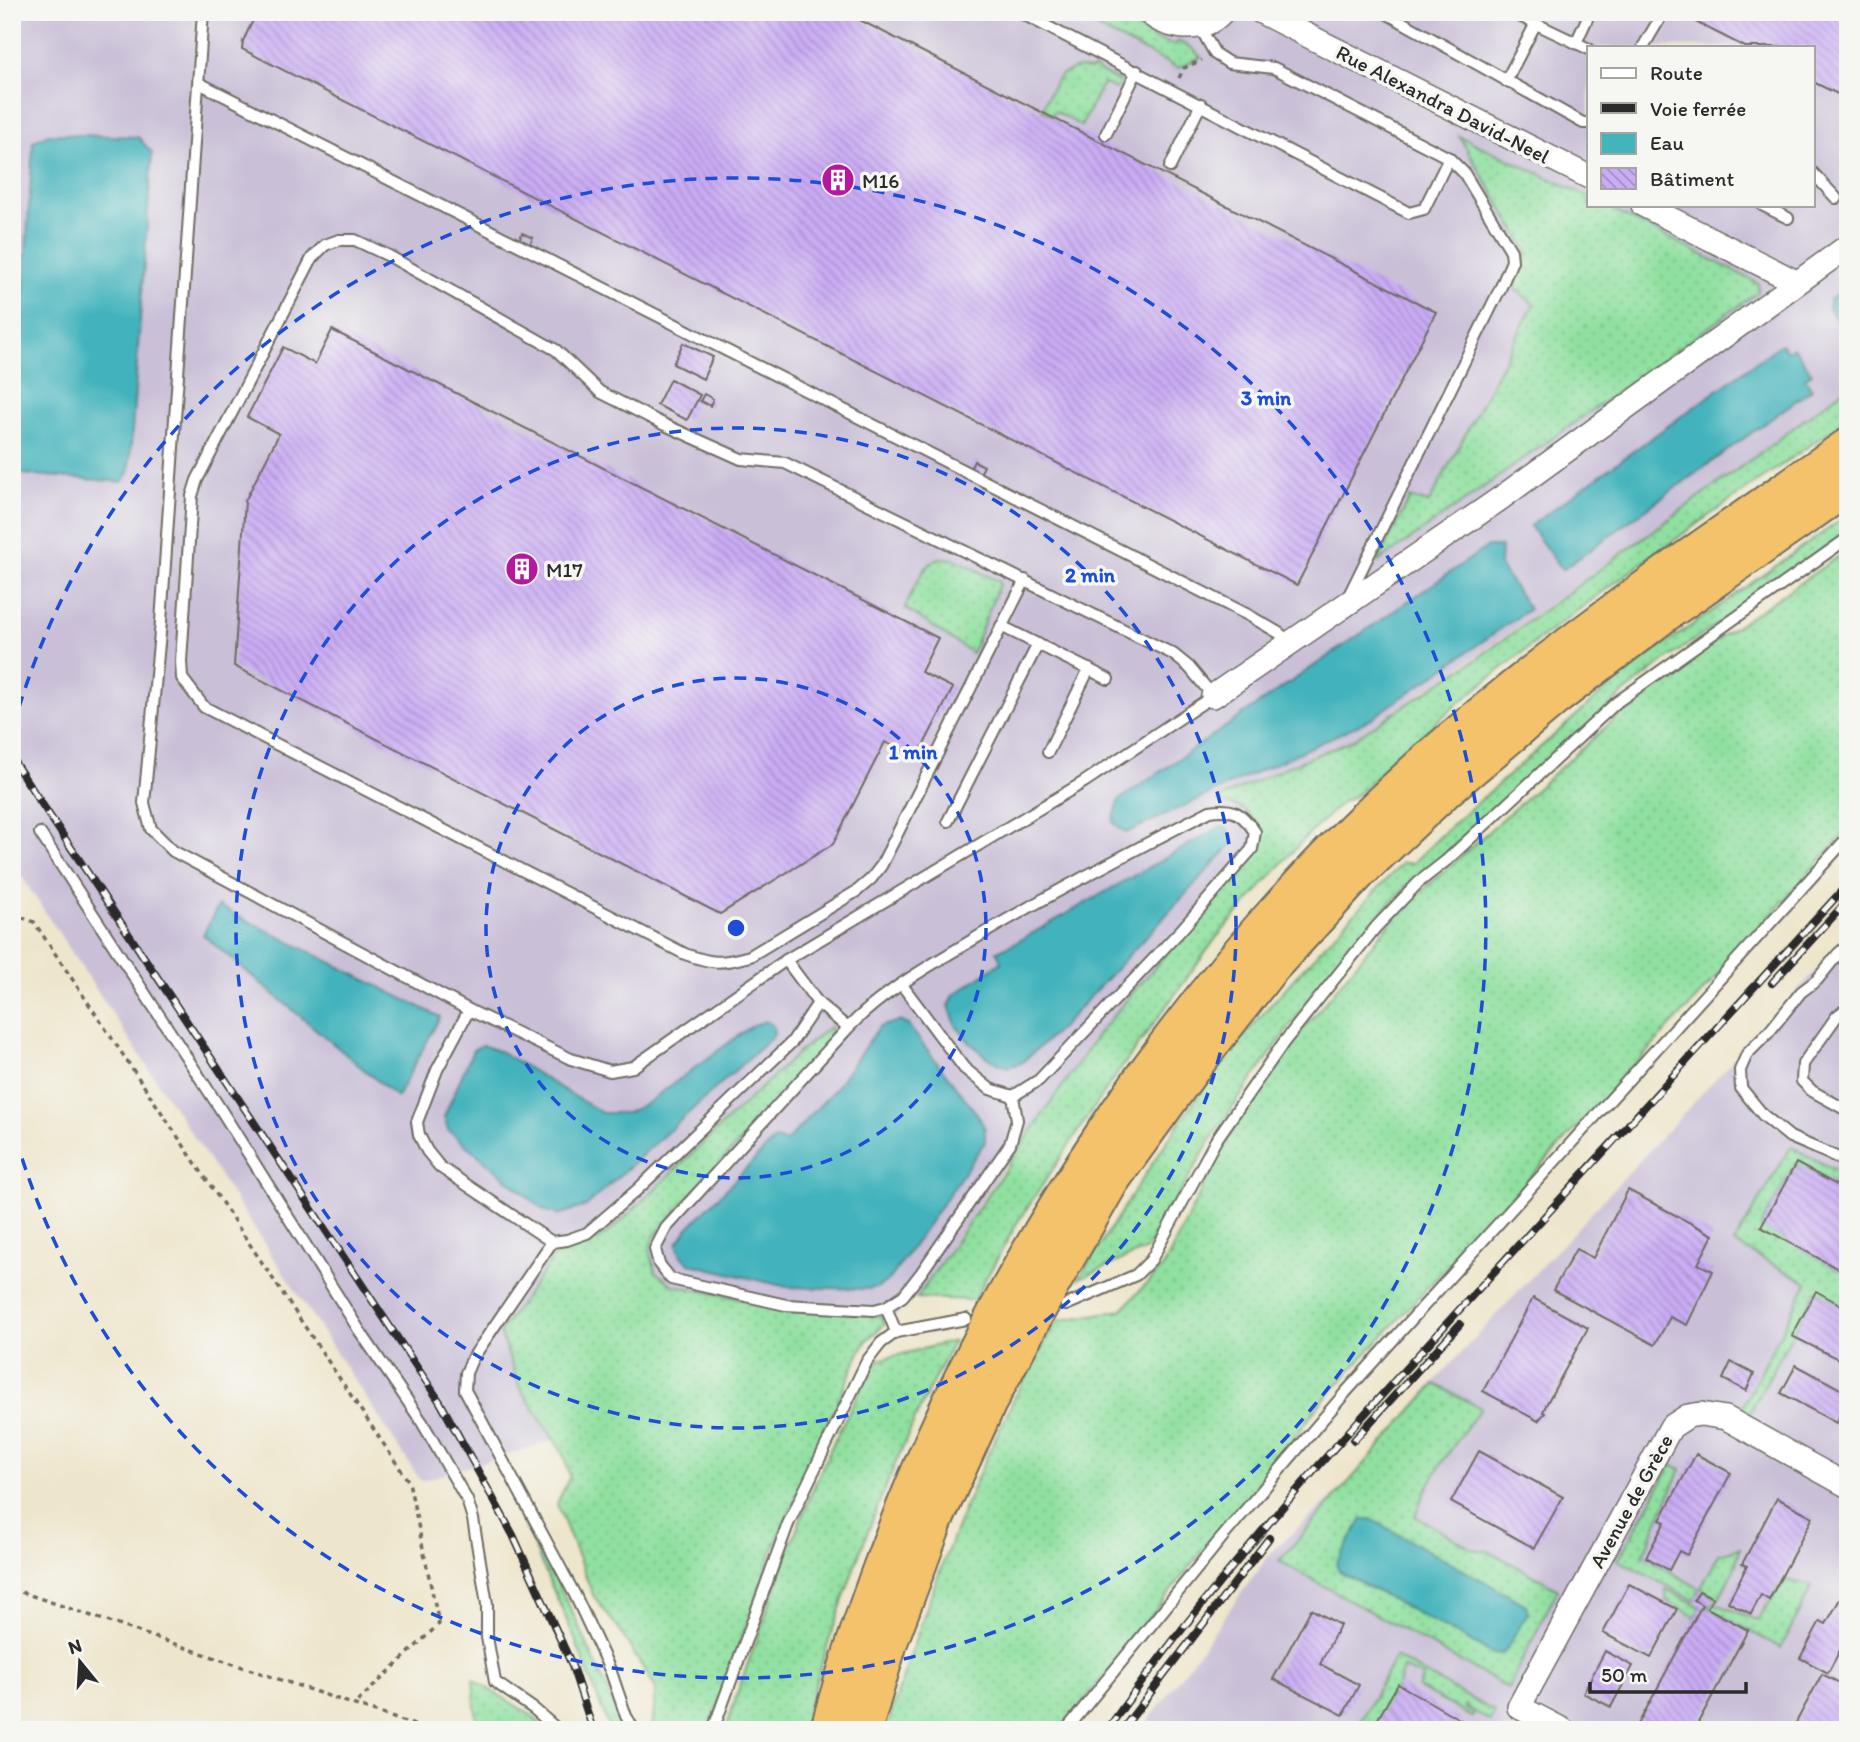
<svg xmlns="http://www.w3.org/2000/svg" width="1860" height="1742" font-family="Itim,sans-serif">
<defs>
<pattern id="grass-dots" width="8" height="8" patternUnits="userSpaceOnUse" patternTransform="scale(1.75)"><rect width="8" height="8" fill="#90e0a0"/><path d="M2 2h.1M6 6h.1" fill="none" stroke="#7cc08a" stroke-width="1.8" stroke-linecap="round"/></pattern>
<pattern id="building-back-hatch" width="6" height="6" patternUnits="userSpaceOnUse" patternTransform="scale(1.75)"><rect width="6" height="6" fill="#caacf5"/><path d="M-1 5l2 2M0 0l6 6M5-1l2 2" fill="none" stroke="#a48cc7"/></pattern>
</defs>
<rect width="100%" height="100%" fill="#f6f6f2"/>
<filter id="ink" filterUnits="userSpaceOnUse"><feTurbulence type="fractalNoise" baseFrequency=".0143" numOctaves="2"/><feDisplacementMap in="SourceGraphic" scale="14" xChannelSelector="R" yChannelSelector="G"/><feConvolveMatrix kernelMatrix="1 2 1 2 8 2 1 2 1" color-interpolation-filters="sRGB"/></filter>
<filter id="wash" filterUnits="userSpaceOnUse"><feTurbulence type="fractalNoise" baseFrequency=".00686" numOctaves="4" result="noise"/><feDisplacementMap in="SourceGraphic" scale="28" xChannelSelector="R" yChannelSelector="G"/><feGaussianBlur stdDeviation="1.57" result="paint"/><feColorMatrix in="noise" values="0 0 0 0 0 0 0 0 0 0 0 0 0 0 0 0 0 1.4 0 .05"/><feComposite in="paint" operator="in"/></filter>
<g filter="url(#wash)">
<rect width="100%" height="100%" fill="#eee6cc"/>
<g fill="#c9bfd7" fill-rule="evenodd">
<path d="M12,12h1836v374l-77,59 -297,213 -124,82 -97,41 33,53 -182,199 -99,132 -87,130 -22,20 -12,4 -51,36 -412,126 -409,-619zM1589,47h224v158h-224z"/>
<path d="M1848,936v794h-706l130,-179 75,-67 89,-104z"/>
</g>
<g fill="url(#grass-dots)" stroke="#5e8666" stroke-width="2">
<path d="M1119,12l17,6 -3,3 21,18 21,6 3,-4 14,7 9,9 -23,11 -110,-55z"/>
<path d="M1079,68l11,2 3,-2 27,14v3l-5,4 -12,-6 -22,43 -26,-15 -4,4 -9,-5c10,-21 11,-37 37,-42z"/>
<path d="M1459,136l130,61v8h15l154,78v9l-381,271 33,-65 19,5 105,-199 -20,-16 14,-36z"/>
<path d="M1848,386v33c-136,94 -272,187 -399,292 -32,27 -63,57 -94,85l-13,6 -41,40 -84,95 -108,148 -92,138 -43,77 -57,-2 183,-267 155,-181c1,-33 -1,-42 -36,-48v-3l63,-30 68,-28 124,-80 297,-216z"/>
<path d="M1848,515v18l-185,129 -46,37 -183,165 -18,13 -33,34 -85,104 -82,116 -69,118 -69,30c48,-74 95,-152 149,-222 54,-68 116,-131 175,-194h11l39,-38 175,-154z"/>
<path d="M1848,550v279l-148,166 -377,405 -58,77 -38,43 -166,210h-175c35,-111 73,-220 125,-325 14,-28 30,-56 46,-84l64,-11 43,-44 55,-112 50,-83 124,-152 22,-22 247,-220z"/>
<path d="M939,558l16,1 45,23 -28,71 -67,-45c9,-19 15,-40 34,-50z"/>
<path d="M831,1026l-4,19 -172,190 -4,9v11l5,17 17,13 109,22 99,9 4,8 -18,16 -10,18 -83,189 -65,183h-57l4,-41 -36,-58 -27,-36 -36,-91 13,-28 -8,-24 -42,-64 -20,-56 53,-74 36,-14 24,-15 189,-180z"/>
<path d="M1791,1147l57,30v14l-52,-28 -35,63 79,44 8,-14v53l-32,-18 -67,123 -8,-5 66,-126 -73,-40z"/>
<path d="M954,1341c-50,93 -89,192 -122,291 -10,32 -23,65 -29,98h-77c12,-43 29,-85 43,-126 30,-83 62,-169 109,-244z"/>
<path d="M1435,1384l46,24c-24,33 -53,69 -66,108l58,33 18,3 67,37 -50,99 -229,-127z"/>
<path d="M1671,1465l10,4 -38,86 55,33 1,3 -5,9 -76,-40z"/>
<path d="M516,1506c43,72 76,147 108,224h-14l-37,-96z"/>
<path d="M1740,1548l-5,19 -17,33 -17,-12 18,-34z"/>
<path d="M1785,1580l27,6 -31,62 -74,-40 8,-5 42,17z"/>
<path d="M1666,1589l35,18 -5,10 -30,-17z"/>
<path d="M1395,1657l100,55 -5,9 -25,-15v3l9,5 -2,3 -54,-29 5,-11 -20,-9 -5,16 -21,38 13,8h-34z"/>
<path d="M473,1679l58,36 15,15h-69z"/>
</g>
<g fill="#43b3bc" stroke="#376f74" stroke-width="2">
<path d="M48,134l90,3 14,16 -23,320 -7,9 -99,-8 -10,-11 20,-321z"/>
<path d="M1848,286v49l-20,-27 2,-9z"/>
<path d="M1781,344l6,7 6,-4 19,26 -7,6 7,10 -250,181 -32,-44z"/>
<path d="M1487,547h14l-1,19 29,43 -158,110 -245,114 -13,-11 6,-22z"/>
<path d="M1220,827l7,1 7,14 -175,188 -38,33 -13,4 -11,-4 -11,-7 -17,-14 -13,-17 -7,-19 5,-11 47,-33 -4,-11 18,-8z"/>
<path d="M218,906l222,111 -43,80 -194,-162z"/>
<path d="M766,1021l7,5 1,9 -188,171 -28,9 -14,-5 -96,-80 -4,-13 29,-67 9,-5 19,7 101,61h25l20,-10 106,-78z"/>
<path d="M899,1021l9,4 70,90 7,14v13l-95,137 -12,8 -10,2 -81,-2 -96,-23 -10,-8 -4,-12 10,-15 88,-90 11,3 48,-52 45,-63z"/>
<path d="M1362,1519h9l155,86 2,8 -24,40 -11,1 -154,-83 -3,-7z"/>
</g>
<g id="blocks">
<g fill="url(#building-back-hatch)">
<path d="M257,12h587l592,300 -139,273 -1055,-536 1,-8z"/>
<path d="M1676,12h172v87l-35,-17v-35h-68z"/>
<path d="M522,233l11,5 -4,8 -10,-5z"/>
<path d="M332,330l606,308 -17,34 32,16 -36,70 -32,-16 -52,102 -113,70 -486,-248 11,-165 34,-67 -32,-17 36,-70 32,17z"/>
<path d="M683,343l30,14 -10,22 -30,-15z"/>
<path d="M670,379l30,16 -13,25 -30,-15z"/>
<path d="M704,394l9,5 -3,7 -10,-5z"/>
<path d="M974,461l10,5 -4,8 -10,-5z"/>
<path d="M1796,1163l52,28v65l-8,14 -79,-43z"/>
<path d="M1628,1190l85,45 -15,29 15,7 -26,54 -17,-8 -15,28 -102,-55 23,-41 17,9z"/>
<path d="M1816,1291l32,18v55l-56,-28z"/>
<path d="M1533,1298l55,30 -41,75 -4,9 2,1 -7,8 -55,-30z"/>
<path d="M1731,1362l23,12 -8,17 -23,-12z"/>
<path d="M1796,1365l52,28v8l-12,22 -55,-30z"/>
<path d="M1479,1451l84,46 -29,51 -83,-46z"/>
<path d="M1696,1454l35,19 -44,82 -8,-4 -10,19 -23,-13 19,-35 -5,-2z"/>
<path d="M1777,1498l36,19 -44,83 -8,-5 -10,19 -23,-12 19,-36 -5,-2z"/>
<path d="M1629,1584l48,25 -26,49 -48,-25z"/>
<path d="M1845,1590l3,1v44l-20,38 -28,-15 20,-37 6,3z"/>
<path d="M1699,1591l14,7 -6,10 41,22 -54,100h-59l67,-125 -8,-5z"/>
<path d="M1311,1609l29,16 -20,39 39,21 -16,30 -70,-36z"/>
<path d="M1605,1651l28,15 -22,41 -28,-14z"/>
<path d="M1822,1674l26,13v43h-56z"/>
<path d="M1398,1684l63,36 -6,10h-65l-14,-8z"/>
</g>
</g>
</g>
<g filter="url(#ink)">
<use href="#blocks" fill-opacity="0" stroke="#6f6c63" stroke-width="2"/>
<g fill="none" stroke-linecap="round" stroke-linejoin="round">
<defs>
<g id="lane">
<path d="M203,12l-42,610 -17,181 7,26 22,22 296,159 102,49 39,12 23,-4 153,-107 298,-178 129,-86 -24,-29 -16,-13 -388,-191 -44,-4 -76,-34 -65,-33 -44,-42 -167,-94 -34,-16h-16l-14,5 -13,13 -115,222 -5,16 -11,165 1,17 22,29 481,247c28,10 36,10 65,2l107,-65 14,-12 10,-13 144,-286"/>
<path d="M1019,12l390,201 15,-4 25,-51"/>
<path d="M1384,12l199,111h6"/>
<path d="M1511,12l78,37"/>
<path d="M1200,27l15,27 14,9 45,5 175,90 15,15 47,78 1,10 -12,28 -152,308"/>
<path d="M1576,43l14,-31"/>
<path d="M1643,47l20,-34"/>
<path d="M1506,81l29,-56"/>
<path d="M199,83l1049,532 31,18 11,10"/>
<path d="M1106,134l31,-63"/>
<path d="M1170,167l31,-63"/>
<path d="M1813,173l23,25"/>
<path d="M1762,205l26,13"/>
<path d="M1001,626l107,53"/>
<path d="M1048,752l41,-83"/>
<path d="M948,821l90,-177"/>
<path d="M40,833l181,277 138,220 63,92 45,78 6,19 14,85v33l8,45 39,27 24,21"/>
<path d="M1848,945l-10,9 -21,26 -16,12 -32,40 -22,22 -7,16 1,18 22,27 27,22 58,25"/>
<path d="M902,985l62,83 26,21 23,7"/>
<path d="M818,1003l30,25 -182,200 -11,21 4,15 12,15 115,26 88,5 12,-3 17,-11 18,-23 89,-129 7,-24 -4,-24 26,-16 142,-150 71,-81 3,-17c-13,-19 -22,-25 -45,-21 -80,41 -159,82 -236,128 -43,26 -91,52 -126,89"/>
<path d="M1848,1008l-11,8 -34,48 -1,17 10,10 36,20"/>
<path d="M469,1010l-32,60 -20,52 2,13 8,16 13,16 112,75 15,-2 20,-7 50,-43 155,-148 26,-39 -32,-43"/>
<path d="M552,1242l-80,117 -6,14 -1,17 110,205 36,77 15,44 8,14"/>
<path d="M1066,1305l70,-30 15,-15 65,-120 68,-98 92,-115 43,-45 28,-22 170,-158 231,-164"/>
<path d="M886,1307l10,25"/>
<path d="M713,1730l75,-206 79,-163 14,-18 15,-11 70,-13"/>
<path d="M1066,1730l154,-190 125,-147 503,-556"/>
</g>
<g id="street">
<path d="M1148,12c19,18 56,22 74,0"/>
<path d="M1261,12l328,165"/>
<path d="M1643,205l153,77"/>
<path d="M1213,696l288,-198 347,-252"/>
<path d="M1563,1730l-44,-23 152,-280 17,-11 13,-2 25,4 122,68"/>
</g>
<g id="highway">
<path d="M830,1730c13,-52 31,-103 49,-153 111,-305 302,-594 544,-811 133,-118 279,-217 425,-318"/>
<path d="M862,1730l26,-88 46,-123 53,-117 62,-116 61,-106 83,-115 75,-96 90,-98 88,-83 108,-91 110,-84 184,-128"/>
</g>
</defs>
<use href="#lane" stroke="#6f6c63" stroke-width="14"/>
<use href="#street" stroke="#6f6c63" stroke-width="26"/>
<use href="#highway" stroke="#6f6c63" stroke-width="42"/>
<g stroke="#6f6c63" stroke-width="3.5" stroke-dasharray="5 5" stroke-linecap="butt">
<path d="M1179,78l5,-10 18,-8"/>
<path d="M12,914l22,8 375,560 30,142 -84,80"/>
<path d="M12,1589l417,141"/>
</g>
<use href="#lane" stroke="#fff" stroke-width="10"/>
<use href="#street" stroke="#fff" stroke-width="23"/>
<use href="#highway" stroke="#f3c26a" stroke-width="38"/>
<defs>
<g id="rail">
<path d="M12,759l428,643 73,133 58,128 22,67"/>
<path d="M1772,983l76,-83"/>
<path d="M1354,1440l106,-116"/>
<path d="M1107,1730c112,-159 244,-302 375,-445 122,-133 244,-267 366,-401"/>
<path d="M1122,1730l147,-192"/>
</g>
</defs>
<use href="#rail" stroke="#2b2b2b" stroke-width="8"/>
<use href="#rail" stroke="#f6f6f2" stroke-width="5" stroke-dasharray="16" stroke-linecap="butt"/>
</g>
</g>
<g fill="none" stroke="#1d4ed8" stroke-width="3.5" stroke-dasharray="12 9">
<circle cx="736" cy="928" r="250"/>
<circle cx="736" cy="928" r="500"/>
<path d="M13 728A750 750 0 1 1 13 1128"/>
</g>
<defs>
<symbol id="building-disc" viewBox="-11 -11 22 22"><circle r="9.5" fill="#b5179e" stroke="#f6f6f2"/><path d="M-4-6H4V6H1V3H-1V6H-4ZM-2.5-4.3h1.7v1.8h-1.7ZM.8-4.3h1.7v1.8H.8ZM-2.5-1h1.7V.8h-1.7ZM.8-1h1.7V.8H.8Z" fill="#fff"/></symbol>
</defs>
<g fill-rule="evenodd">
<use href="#building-disc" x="819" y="161" width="38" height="38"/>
<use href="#building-disc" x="503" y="550" width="38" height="38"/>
</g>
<g text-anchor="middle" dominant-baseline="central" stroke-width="7" stroke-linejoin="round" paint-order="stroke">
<g font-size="21" fill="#2b2b2b" stroke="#f6f6f2">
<text transform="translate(1443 104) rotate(27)">Rue Alexandra David-Neel</text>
<text transform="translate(1631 1501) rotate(-61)">Avenue de Grèce</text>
</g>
<g font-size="21" fill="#2b2b2b" stroke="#f6f6f2" text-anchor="start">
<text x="862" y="180">M16</text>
<text x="546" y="569">M17</text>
</g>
</g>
<circle cx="736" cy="928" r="10" fill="#1d4ed8" stroke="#f6f6f2" stroke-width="3.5"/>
<g font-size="21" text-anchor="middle" font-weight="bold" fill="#1d4ed8" stroke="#f6f6f2" stroke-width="7" stroke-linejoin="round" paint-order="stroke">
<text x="1266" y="405">3 min</text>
<text x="1090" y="582">2 min</text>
<text x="913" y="759">1 min</text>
</g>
<rect width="1860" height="1742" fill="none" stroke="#f6f6f2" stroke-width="42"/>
<rect x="1587" y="46" width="228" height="161" fill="#f6f6f2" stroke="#a5a5a2" stroke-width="2"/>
<rect x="1601" y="68" width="35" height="10" fill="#ffffff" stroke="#a5a5a2" stroke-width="2"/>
<text x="1650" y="80" font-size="21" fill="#2b2b2b">Route</text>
<rect x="1601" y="103" width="35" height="10" fill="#2b2b2b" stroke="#a5a5a2" stroke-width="2"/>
<text x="1650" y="116" font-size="21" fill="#2b2b2b">Voie ferrée</text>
<rect x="1601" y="133" width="35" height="21" fill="#43b3bc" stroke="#a5a5a2" stroke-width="2"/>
<text x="1650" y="150" font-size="21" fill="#2b2b2b">Eau</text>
<rect x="1601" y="168" width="35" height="21" fill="url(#building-back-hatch)" stroke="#a5a5a2" stroke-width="2"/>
<text x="1650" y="186" font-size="21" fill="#2b2b2b">Bâtiment</text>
<g transform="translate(80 1662) rotate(342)" stroke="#f6f6f2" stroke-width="5" paint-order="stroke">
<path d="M0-5L12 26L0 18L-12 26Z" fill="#2b2b2b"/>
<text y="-10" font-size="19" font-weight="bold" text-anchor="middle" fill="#2b2b2b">N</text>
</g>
<path d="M1590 1682v10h156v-10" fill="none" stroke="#2b2b2b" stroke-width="3.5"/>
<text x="1601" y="1682" font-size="21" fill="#2b2b2b" stroke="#f6f6f2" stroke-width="5" paint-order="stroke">50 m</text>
</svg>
